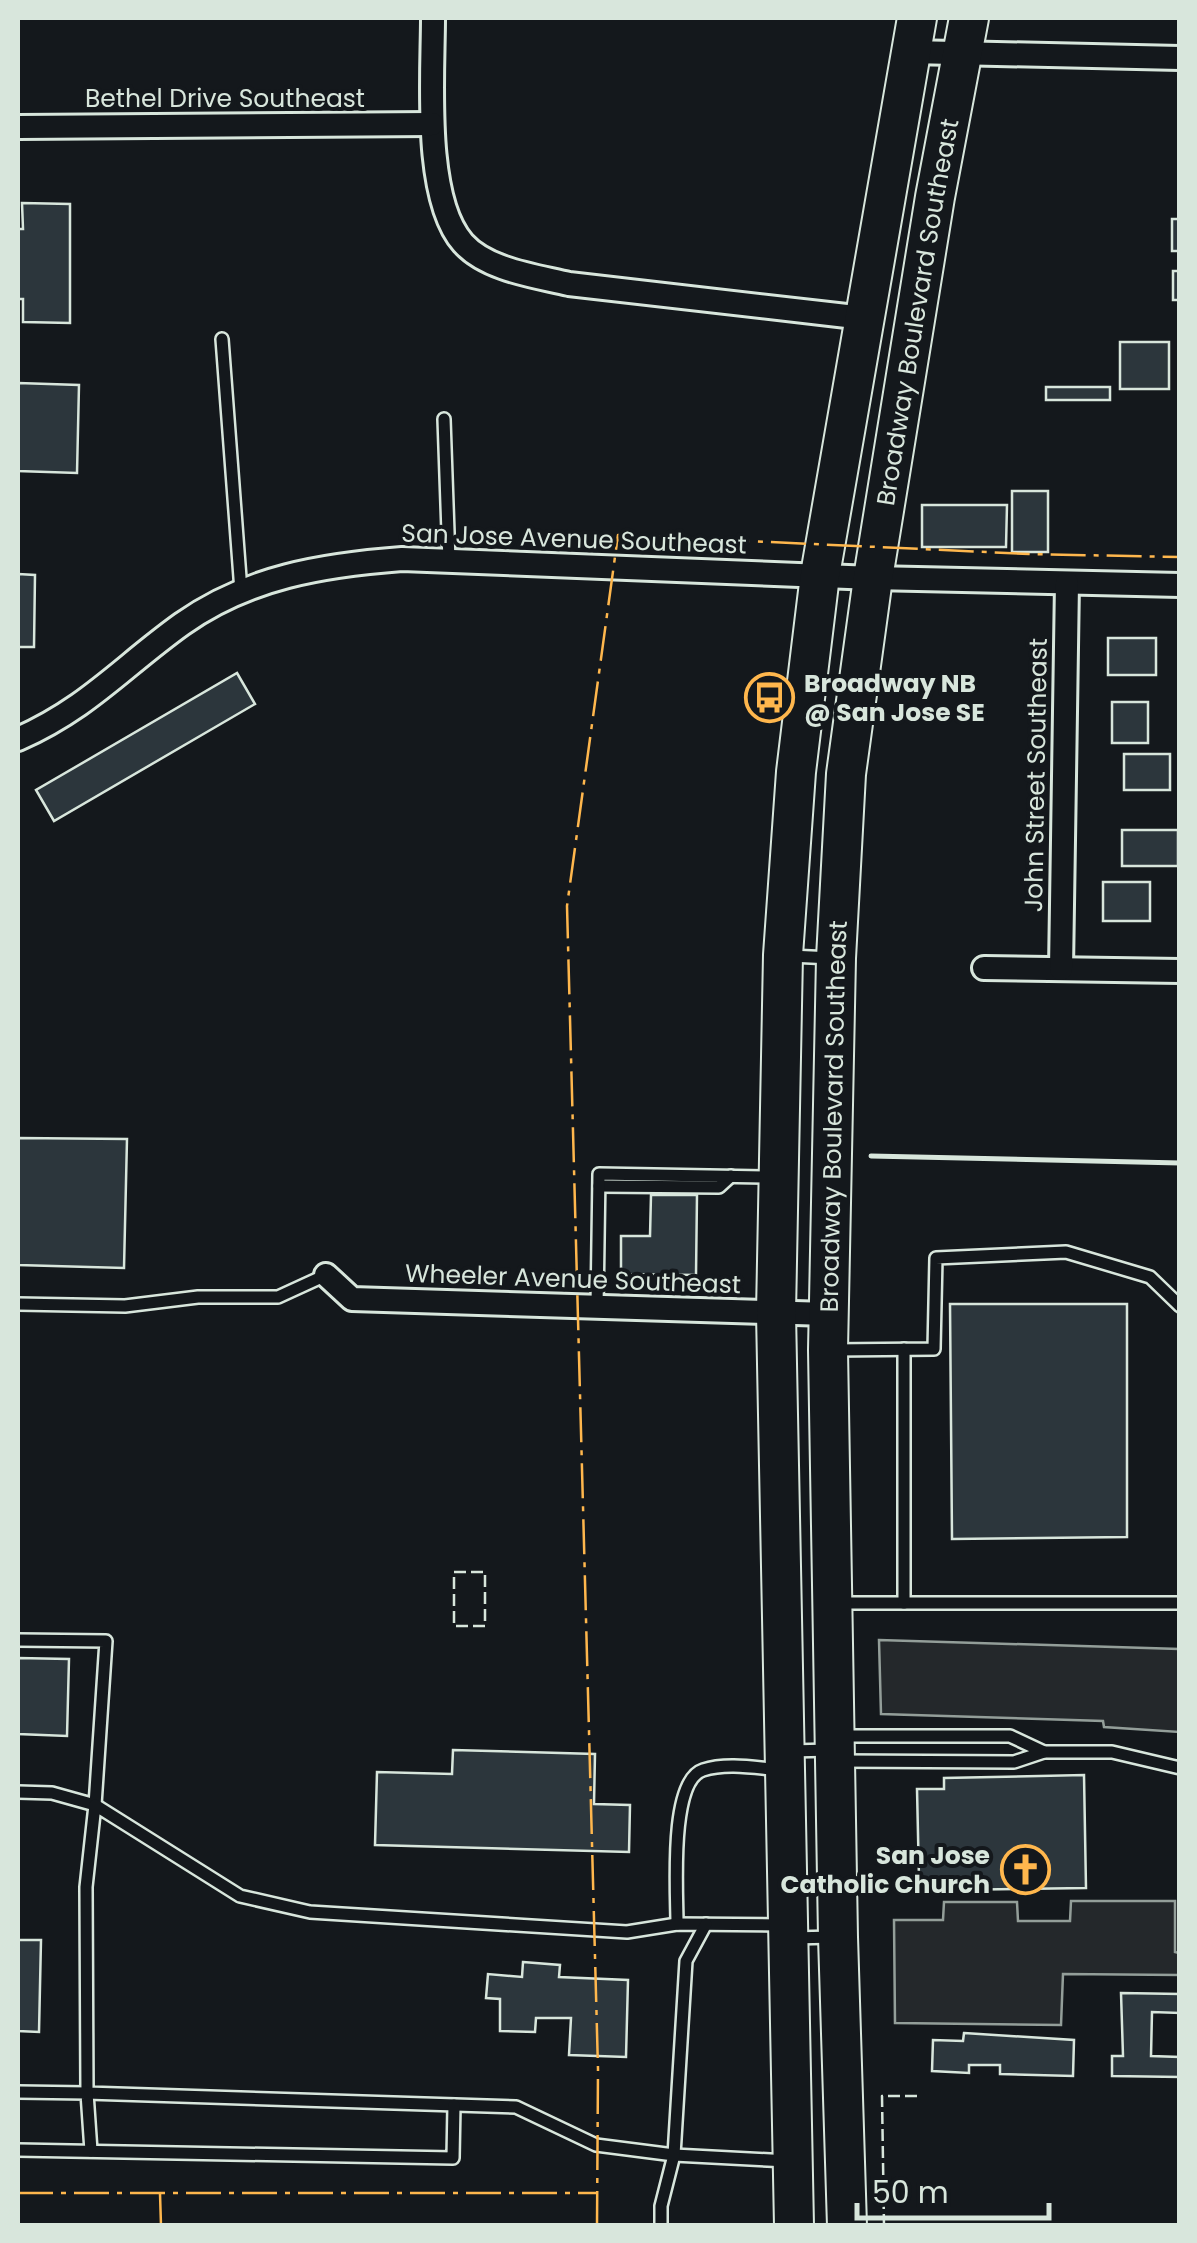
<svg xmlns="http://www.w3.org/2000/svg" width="1197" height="2243" font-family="Poppins,sans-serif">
<rect width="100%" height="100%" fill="#14181c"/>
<g fill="#24282b" stroke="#939e99" stroke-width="2.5">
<path d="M879,1640l300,9v83l-75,-5 -1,-6 -222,-7z"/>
<path d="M1071,1901h104v51l4,1v22l-116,-1 -2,51 -166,-2 -1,-103h49l1,-18h73l1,19h52z"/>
</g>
<g fill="#2c363c" stroke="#d8e6dc" stroke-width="2.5">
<path d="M22,203l48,1v119l-47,-1v-23h-5v-70h5z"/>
<rect x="1172" y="219" width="8" height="32"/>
<rect x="1173" y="271" width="7" height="29"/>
<rect x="1120" y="342" width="49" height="47"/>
<path d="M18,383l61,2 -2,88 -59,-2z"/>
<rect x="1046" y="387" width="64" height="13"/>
<rect x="1012" y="491" width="36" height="61"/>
<path d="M922,505h85l-1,42h-84z"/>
<path d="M18,574l17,1 -1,72h-16z"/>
<rect x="1108" y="638" width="48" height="37"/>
<path d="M237,673l18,31 -201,117 -18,-31z"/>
<rect x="1112" y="702" width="36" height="41"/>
<rect x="1124" y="754" width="46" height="36"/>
<rect x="1122" y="830" width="56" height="36"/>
<rect x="1103" y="882" width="47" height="39"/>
<path d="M18,1138l109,1 -3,129 -106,-3z"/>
<path d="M651,1195h46l-1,80 -75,-1v-38h29z"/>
<path d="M950,1304h177v233l-175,2z"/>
<path d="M18,1658l51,1 -2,77 -49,-2z"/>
<path d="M453,1750l142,4 -1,50 36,1 -1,47 -254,-7 2,-73 75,2z"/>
<path d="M1084,1775l2,113 -141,2v-12l-26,1 -2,-90h27v-11z"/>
<path d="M18,1940h23l-2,92 -21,-1z"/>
<path d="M523,1962l37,3 -1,12 69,3 -2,77 -57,-2 2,-37h-35l-1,14 -35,-1v-32l-14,-1 2,-24 34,3z"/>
<path d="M1121,1993l59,1v19l-28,-1 -1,44 29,1v20l-68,-1v-20h11z"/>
<path d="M964,2033l110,7 -1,36 -73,-2v-9h-31v8l-37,-2 1,-31 30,1z"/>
</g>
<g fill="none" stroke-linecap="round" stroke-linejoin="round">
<defs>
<g id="lane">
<path d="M222,339l19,252"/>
<path d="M444,419l5,142"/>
<path d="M790,956l42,2"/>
<path d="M599,1186l120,1 12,-11"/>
<path d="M18,1304l107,2 73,-9h80l48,-22"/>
<path d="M597,1307l2,-133 172,3"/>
<path d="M833,1350l101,-1 2,-91 130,-6 84,25 30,29"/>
<path d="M837,1603h343"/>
<path d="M904,1603v-254"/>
<path d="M18,1640l88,1 -11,164 -43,-12 -34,-1"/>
<path d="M790,1751l41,-1"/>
<path d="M1044,1752h68l68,16"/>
<path d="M840,1761l174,1 30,-10 -34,-16h-169"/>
<path d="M677,1924c0,-32 -8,-143 26,-154 24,-8 54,-2 78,0"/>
<path d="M783,1925l-106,-1 -50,8 -317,-20 -70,-16 -145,-91 -9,82 1,206 429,14 80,38 78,10 114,6"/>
<path d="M792,1938l42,-1"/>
<path d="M18,2092l69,1 4,58"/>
<path d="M18,2150l435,8 1,-53"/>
<path d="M661,2226v-20l13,-51 12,-194 20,-37"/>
</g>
<g id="street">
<path d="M433,18c0,57 -10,180 30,225 24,27 73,33 106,41l295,34"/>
<path d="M911,52l269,6"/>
<path d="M18,127l414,-3"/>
<path d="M18,739c70,-31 104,-72 164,-115 66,-47 141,-59 220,-65l471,19 307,7"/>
<path d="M984,968l196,3"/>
<path d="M1061,969l6,-386"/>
<path d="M326,1275l26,24 476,15"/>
</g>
<g id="primary">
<path d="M794,2226l-18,-913 7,-358 13,-183 24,-197 97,-557"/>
<path id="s1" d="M847,2226l-9,-289 -10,-587 8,-392 10,-184 27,-196 62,-381 34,-179"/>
</g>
</defs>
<use href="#lane" stroke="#d8e6dc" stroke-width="16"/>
<use href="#street" stroke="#d8e6dc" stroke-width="28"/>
<use href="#primary" stroke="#d8e6dc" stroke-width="42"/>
<use href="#lane" stroke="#14181c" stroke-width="11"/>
<use href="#street" stroke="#14181c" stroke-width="22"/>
<use href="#primary" stroke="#14181c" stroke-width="38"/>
<g stroke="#d8e6dc" stroke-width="2.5" stroke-dasharray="12 5" stroke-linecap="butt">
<rect x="454" y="1572" width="31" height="54"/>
<path d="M884,2226l-2,-130h39"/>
</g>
<path stroke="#d8e6dc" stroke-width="5" d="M871,1156l309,7"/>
<g stroke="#ffb74d" stroke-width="2.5" stroke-dasharray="35 8 5 8" stroke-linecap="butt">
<path d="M18,2193h579"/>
<path d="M160,2193l1,33"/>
<path d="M597,2226l1,-157 -31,-1163 51,-371 411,19 151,3"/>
</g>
</g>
<defs>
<symbol id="bus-ring" viewBox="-11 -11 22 22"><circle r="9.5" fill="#14181c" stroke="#ffb74d" stroke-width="1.5"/><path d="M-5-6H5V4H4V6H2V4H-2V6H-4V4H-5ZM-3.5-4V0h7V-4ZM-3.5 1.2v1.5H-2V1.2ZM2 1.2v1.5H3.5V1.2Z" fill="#ffb74d"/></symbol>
<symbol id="church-ring" viewBox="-11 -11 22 22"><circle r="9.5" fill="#14181c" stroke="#ffb74d" stroke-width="1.5"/><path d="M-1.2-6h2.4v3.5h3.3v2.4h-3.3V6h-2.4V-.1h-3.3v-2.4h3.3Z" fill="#ffb74d"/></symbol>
</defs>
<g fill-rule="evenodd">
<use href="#bus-ring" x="742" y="670" width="55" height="55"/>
<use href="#church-ring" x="998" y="1842" width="55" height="55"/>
</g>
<g text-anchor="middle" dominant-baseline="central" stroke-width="8" stroke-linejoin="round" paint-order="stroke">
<g font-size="25" fill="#d8e6dc" stroke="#14181c">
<text x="225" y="98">Bethel Drive Southeast</text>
<text stroke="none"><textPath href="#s1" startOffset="1920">Broadway Boulevard Southeast</textPath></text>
<text transform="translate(574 539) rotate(2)">San Jose Avenue Southeast</text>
<text transform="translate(1036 775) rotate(-89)">John Street Southeast</text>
<text stroke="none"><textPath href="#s1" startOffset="1110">Broadway Boulevard Southeast</textPath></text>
<text transform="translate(573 1279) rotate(2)">Wheeler Avenue Southeast</text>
</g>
<g font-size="25" font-weight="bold" fill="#d8e6dc" stroke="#14181c" text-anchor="start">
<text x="804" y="683">Broadway NB<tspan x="804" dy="29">@ San Jose SE</tspan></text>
<text x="990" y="1855" text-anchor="end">San Jose<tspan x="990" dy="29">Catholic Church</tspan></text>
</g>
</g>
<rect width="1197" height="2243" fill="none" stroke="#d8e6dc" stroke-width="40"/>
<path d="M857 2203v15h192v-15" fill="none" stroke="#d8e6dc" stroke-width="5"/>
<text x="872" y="2203" font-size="30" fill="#d8e6dc" stroke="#14181c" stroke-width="8" paint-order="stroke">50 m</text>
</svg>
